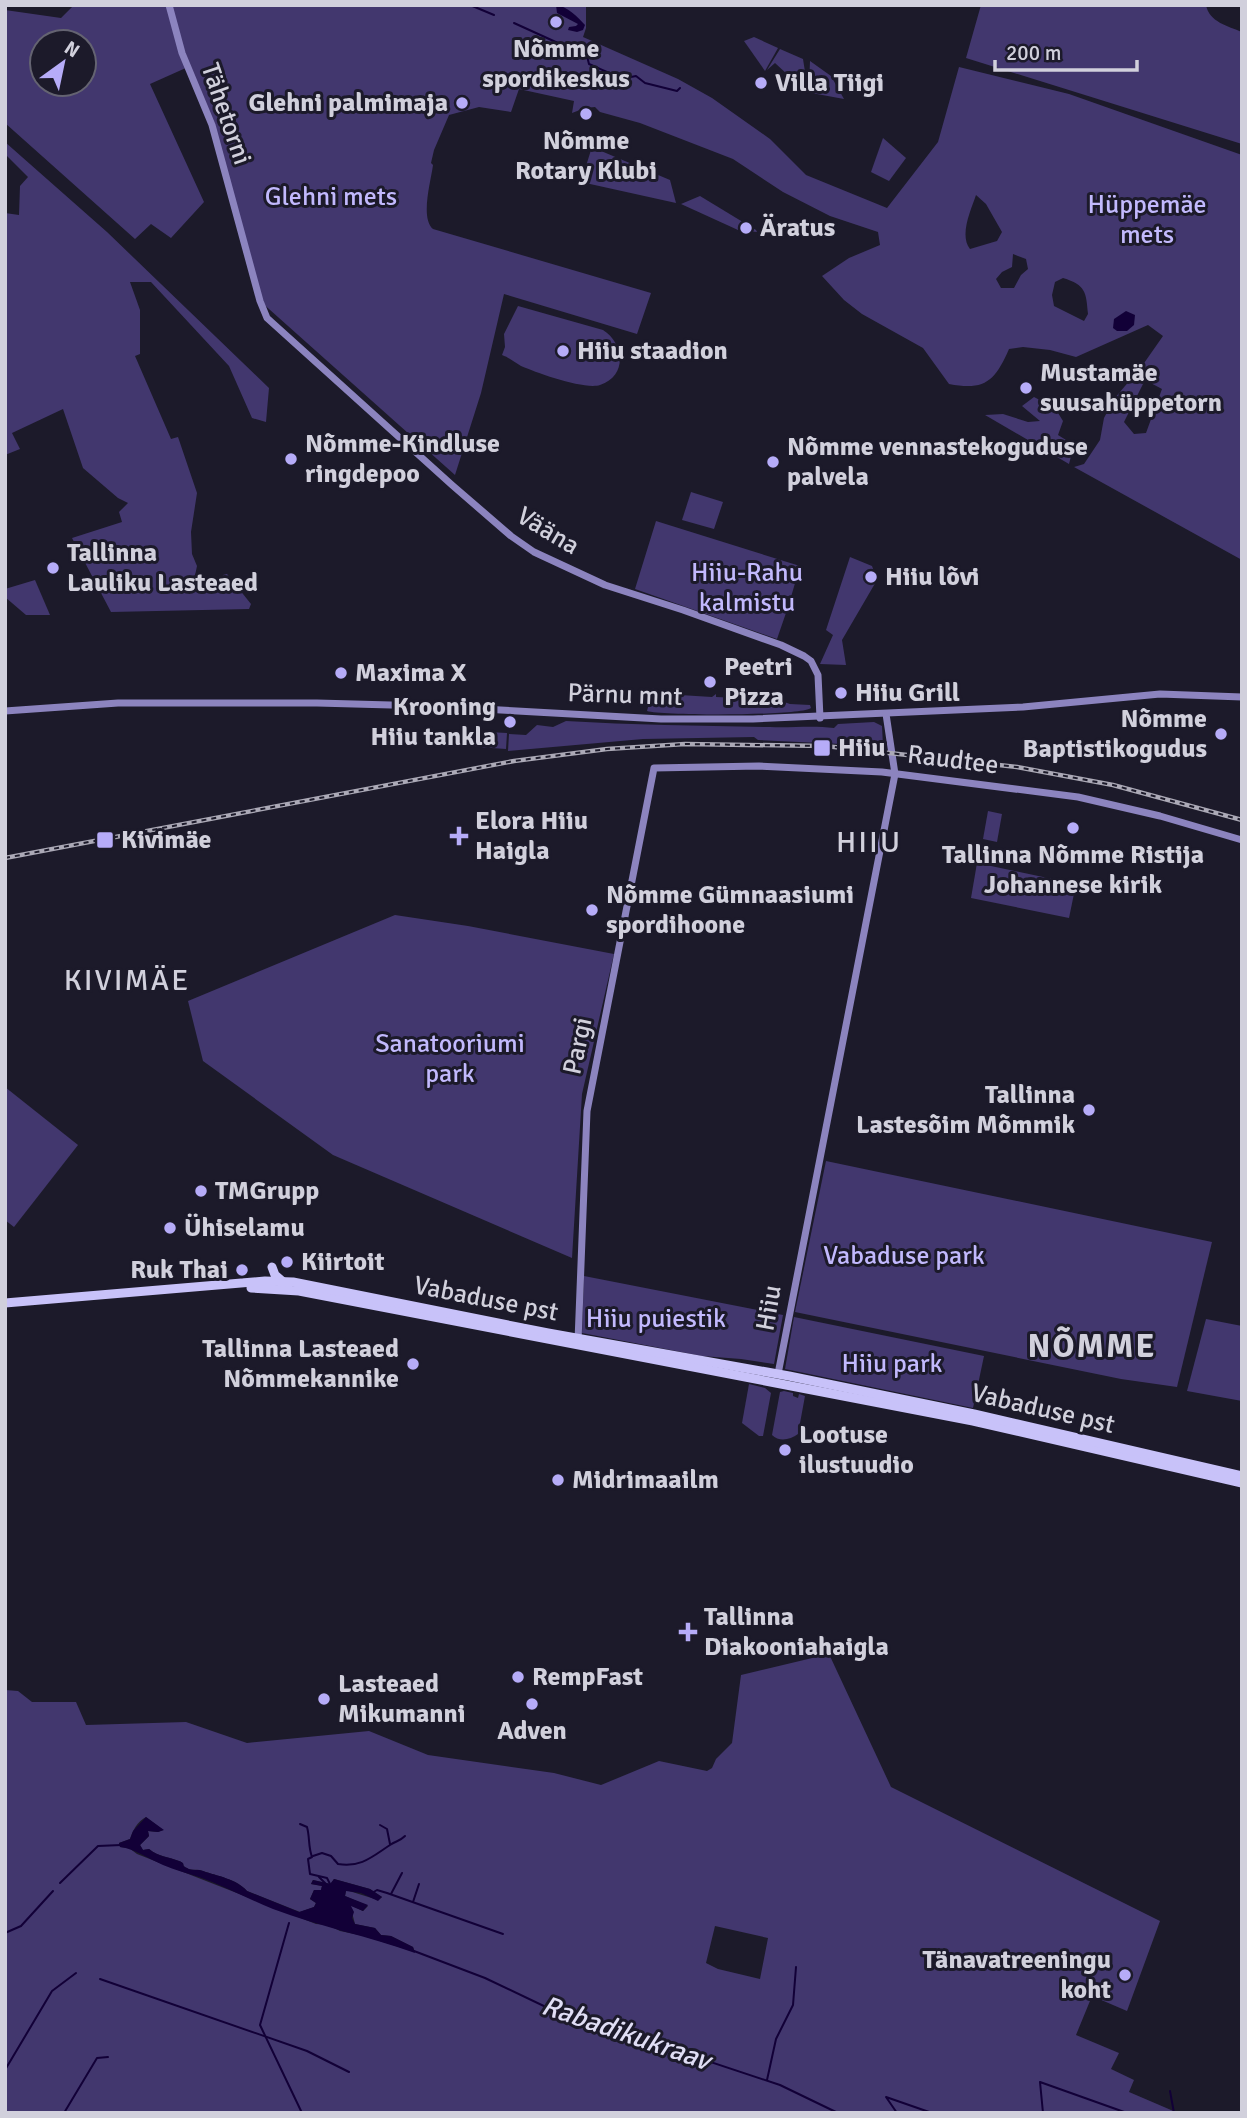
<svg xmlns="http://www.w3.org/2000/svg" width="1247" height="2118" font-family="Signika,sans-serif">
<rect width="100%" height="100%" fill="#1c1a2a"/>
<g fill="#42376e" fill-rule="evenodd">
<path d="M74,5h512v23l-3,9 95,42 34,19 58,41 36,36 81,33 51,-66 21,-75 110,27 173,61v405l-168,-93 10,-3 16,-24 4,-22 10,-19 28,-33 21,-30 -15,-11 -72,32 -26,-7 -27,-3 -14,2c-14,32 -24,42 -60,35l-26,-36 -61,-34 -18,-14 -22,-24 27,-18 31,-13 -2,-13 -48,-16 -47,-24 -50,-33 -93,-36 -40,-11 -5,-5 -10,1 -13,5 2,-12 -55,-12 -8,23 -32,-5 -30,8 -15,35 -3,13 2,2c-2,16 -13,53 0,64l218,64 -14,41 -133,-40 -23,99 -26,82 -195,-174 -48,-176 -24,-58 -38,17 54,118 -33,36 -20,-14 -16,15 -130,-116v-113l56,8zM42,42h42v42h-42zM976,195l10,9 16,28 -5,9 -27,8c-11,-14 1,-39 6,-54zM1013,254l13,5 2,10 -7,6 -7,13h-13l-5,-9 6,-7 10,-5zM1063,278c23,7 23,14 25,36l-4,7 -30,-15 -2,-11 3,-13zM1145,380l17,9 -16,44 -12,1 -10,-12z"/>
<path d="M981,5h225c3,17 22,21 36,27v112l-276,-86z"/>
<path d="M754,37l24,11 -13,23 -21,-30z"/>
<path d="M780,49l23,10 3,19 -2,8 -3,1 -26,-24 -8,7z"/>
<path d="M810,61l21,15 13,23 -38,-7 3,-7z"/>
<path d="M883,138l23,20 -17,23 -18,-9z"/>
<path d="M5,142l102,90 162,156 -3,34 -14,-4 -23,-52 -78,-84h-21l10,28v44l-5,2 36,83 7,-2 19,56 -6,39 1,22 5,12 -4,19 26,5 4,-15 4,-1 24,30 -2,5 -138,3 -39,-74 50,-16 -3,-10 9,-9 -10,-5 -35,-30 -20,-59 -51,24 8,16 -15,6v-242l14,2 1,-29 8,-9 -23,-23z"/>
<path d="M594,148l76,32 6,23 -95,-21 10,-32z"/>
<path d="M700,196l56,34 1,2 -19,-2 -57,-26z"/>
<path d="M518,306l85,24c21,13 25,46 -3,55 -15,5 -63,-12 -79,-19 -7,-4 -11,-8 -19,-11l3,-8 -1,-13z"/>
<path d="M1034,397l21,11 8,13 -5,14 16,10 -5,19 -84,-49 18,-1 25,8 12,-1 -18,-15z"/>
<path d="M691,492l32,10 -9,27 -32,-9z"/>
<path d="M656,521l144,45 -9,31 -4,-1 -4,12 4,2 -10,29 -142,-50z"/>
<path d="M850,557l22,9 5,14 -35,60 4,25 -26,-1 13,-29 -7,-5z"/>
<path d="M35,580l15,35h-24l-21,-18v-8z"/>
<path d="M740,687l50,17 20,1 1,3c-10,8 -147,8 -164,3l6,-23 11,6 48,3 4,-3v3l23,1z"/>
<path d="M566,721c68,4 136,5 204,6 22,1 42,-2 64,1l4,-4 36,-2 8,4 1,20 -125,-6 -4,-3 -111,2 -135,12 1,-17 17,1 11,-10 16,2z"/>
<path d="M449,730l58,3 -1,16 -58,-4z"/>
<path d="M988,811l14,3 -5,28 -14,-3z"/>
<path d="M977,863l99,21 -7,34 -98,-20z"/>
<path d="M395,915l73,11 146,28 -32,140 -10,164 -239,-103 -130,-94 -15,-60z"/>
<path d="M5,1087l73,58 -64,82 -9,-7z"/>
<path d="M826,1161l386,81 -35,145 -56,-8 -326,-67z"/>
<path d="M584,1276l199,39 -9,49 -33,-5 -39,-3 -120,-23z"/>
<path d="M794,1317l190,39 -11,52 -188,-39z"/>
<path d="M1206,1319l36,7v75l-55,-10z"/>
<path d="M749,1384l16,4 6,5 -8,43h-4l-17,-13z"/>
<path d="M784,1391l9,2v3l5,2 1,-4 6,2 -7,38c-8,6 -19,8 -26,1l8,-43z"/>
<path d="M829,1654l62,133 269,134 -33,90 -35,-15 -16,39 43,18 -8,16 23,11 -5,12 49,21h-1173v-423l13,1 14,11h44l10,23 100,-3 61,21 122,-12 59,24 126,18 47,12 58,-24 48,10 5,-3 4,-9 16,-16 9,-68zM146,1817l17,13 -5,2 -10,-1 1,5 -9,9 3,5 6,-1c10,8 20,8 30,12 8,3 1,4 8,7 4,3 12,1 16,3 14,5 34,8 44,20l53,21 14,-5 2,-4 -6,-4 4,-9h7l1,-4 -11,-2 2,-4 18,4 3,-5 36,10 12,8 -4,3 -32,-10 -1,6 23,10 -5,5 -13,-6 5,19 20,4 6,7 10,1 22,11 2,5 -51,-16 -24,-5 -12,-6 -12,-1 -179,-70 -8,-6 -9,-1 -1,-4 11,-4c3,-9 7,-17 16,-22zM715,1926l53,12 -8,41 -42,-10 -12,-6z"/>
</g>
<g fill="#120037">
<path d="M556,5c11,1 22,12 29,20l-2,5 -6,2 -9,-2 1,-3 7,-1 2,-2 -21,-11z"/>
<path d="M1126,311l9,4 -1,10 -7,6h-10l-4,-3 1,-9z"/>
<path d="M146,1817l18,13 -6,2 -10,-1 1,5 -9,9 3,5 6,-1c10,8 20,8 30,12 8,3 1,4 8,7 4,3 12,1 16,3 14,5 34,8 44,20l52,21 15,-5 2,-4 -6,-4 4,-9h7l1,-4 -11,-2 2,-4 17,4 4,-5 36,10 12,8 -4,4 -17,-8 -15,-2 -1,5 23,9 -5,6 -12,-5 3,6 -2,6 3,6 20,4 6,7 10,1 22,11 2,6c-47,-17 -95,-26 -142,-44 -25,-10 -49,-23 -74,-32 -12,-4 -24,-7 -36,-12 -14,-6 -28,-16 -43,-18l-1,-4 11,-4 3,-8z"/>
</g>
<g fill="none" stroke-linecap="round" stroke-linejoin="round">
<g stroke="#120037" stroke-width="2">
<path d="M470,5l24,10"/>
<path d="M514,23l55,25 17,4 3,12c14,6 31,16 47,12l9,7 32,8 3,-3"/>
<path d="M300,1824l7,3c3,11 1,19 5,30l-4,2 2,15 17,4 3,6"/>
<path d="M380,1825l7,4 3,15"/>
<path d="M313,1856l9,-3 9,3 7,8c23,4 35,-8 52,-19 6,-4 10,-4 15,-9"/>
<path d="M319,1877l9,9"/>
<path d="M60,1883l38,-37 23,-1"/>
<path d="M372,1893l5,-3 10,3 116,41"/>
<path d="M391,1894l11,-21"/>
<path d="M413,1902l6,-18"/>
<path d="M289,1923l-29,102 42,88"/>
<path d="M5,1933l16,-7 32,-35"/>
<path d="M414,1951l71,27 63,30 232,77 58,28"/>
<path d="M100,1979l207,72 42,21"/>
<path d="M5,2070l47,-79 24,-18"/>
<path d="M767,2080l9,-41 17,-34 3,-38"/>
<path d="M1170,2091l4,22"/>
<path d="M64,2113l33,-55 11,-1"/>
<path d="M897,2113l-11,-16 46,16"/>
<path d="M1043,2113l-3,-31 87,31"/>
</g>
<g stroke="#8c84bf" stroke-width="7">
<path d="M169,5l13,48 30,72 48,176 7,17 185,167 59,51 23,16 71,33 78,25 98,35 23,11 7,5 7,14 2,43"/>
<path d="M5,711l113,-8h199l111,3 233,13h92l270,-12 137,-13 82,3"/>
<path d="M578,1341l9,-230 67,-343 105,-2 123,6 196,25 82,19 82,24"/>
<path d="M778,1374l117,-600 -9,-60"/>
</g>
<g stroke="#c8c2f9" stroke-width="9">
<path d="M272,1267l3,8 7,6"/>
<path d="M251,1288l48,3 674,130 269,62"/>
<path d="M5,1303l260,-22 28,1 255,51 241,43 185,38 268,62"/>
</g>
<defs>
<path id="rail" d="M5,858l509,-97 93,-12 78,-5 140,2 192,21 96,18 129,35"/>
</defs>
<use href="#rail" stroke="#aba9b6" stroke-width="4.5"/>
<use href="#rail" stroke="#1c1a2a" stroke-width="2" stroke-dasharray="5" stroke-linecap="butt"/>
</g>
<g fill="#b6acf8" stroke="#1c1a2a" stroke-width="2.5">
<circle cx="556" cy="22" r="7"/>
<circle cx="761" cy="83" r="7"/>
<circle cx="462" cy="103" r="7"/>
<circle cx="586" cy="114" r="7"/>
<circle cx="746" cy="228" r="7"/>
<circle cx="563" cy="351" r="7"/>
<circle cx="1026" cy="388" r="7"/>
<circle cx="291" cy="459" r="7"/>
<circle cx="773" cy="462" r="7"/>
<circle cx="53" cy="568" r="7"/>
<circle cx="871" cy="577" r="7"/>
<circle cx="341" cy="673" r="7"/>
<circle cx="710" cy="682" r="7"/>
<circle cx="841" cy="693" r="7"/>
<circle cx="510" cy="722" r="7"/>
<circle cx="1221" cy="734" r="7"/>
<rect x="813" y="739" width="18" height="18" rx="3.5"/>
<circle cx="1073" cy="828" r="7"/>
<path d="M455.5 825.5h7v7h7v7h-7v7h-7v-7h-7v-7h7z"/>
<rect x="96" y="831" width="18" height="18" rx="3.5"/>
<circle cx="592" cy="910" r="7"/>
<circle cx="1089" cy="1110" r="7"/>
<circle cx="201" cy="1191" r="7"/>
<circle cx="170" cy="1228" r="7"/>
<circle cx="287" cy="1262" r="7"/>
<circle cx="242" cy="1270" r="7"/>
<circle cx="413" cy="1364" r="7"/>
<circle cx="785" cy="1450" r="7"/>
<circle cx="558" cy="1480" r="7"/>
<path d="M684.5 1621.5h7v7h7v7h-7v7h-7v-7h-7v-7h7z"/>
<circle cx="518" cy="1677" r="7"/>
<circle cx="324" cy="1699" r="7"/>
<circle cx="532" cy="1704" r="7"/>
<circle cx="1125" cy="1975" r="7"/>
</g>
<g text-anchor="middle" dominant-baseline="central" stroke-width="6" stroke-linejoin="round" paint-order="stroke">
<g font-size="26" font-weight="bold" fill="#d1d0dc" stroke="#1c1a2a" text-anchor="start">
<text x="556" y="49" text-anchor="middle">Nõmme<tspan x="556" dy="30">spordikeskus</tspan></text>
<text x="775" y="83">Villa Tiigi</text>
<text x="448" y="103" text-anchor="end">Glehni palmimaja</text>
<text x="586" y="141" text-anchor="middle">Nõmme<tspan x="586" dy="30">Rotary Klubi</tspan></text>
<text x="760" y="228">Äratus</text>
<text x="577" y="351">Hiiu staadion</text>
<text x="1040" y="373">Mustamäe<tspan x="1040" dy="30">suusahüppetorn</tspan></text>
<text x="305" y="444">Nõmme-Kindluse<tspan x="305" dy="30">ringdepoo</tspan></text>
<text x="787" y="447">Nõmme vennastekoguduse<tspan x="787" dy="30">palvela</tspan></text>
<text x="67" y="553">Tallinna<tspan x="67" dy="30">Lauliku Lasteaed</tspan></text>
<text x="885" y="577">Hiiu lõvi</text>
<text x="724" y="667">Peetri<tspan x="724" dy="30">Pizza</tspan></text>
<text x="355" y="673">Maxima X</text>
<text x="855" y="693">Hiiu Grill</text>
<text x="496" y="707" text-anchor="end">Krooning<tspan x="496" dy="30">Hiiu tankla</tspan></text>
<text x="1207" y="719" text-anchor="end">Nõmme<tspan x="1207" dy="30">Baptistikogudus</tspan></text>
<text x="838" y="748">Hiiu</text>
<text x="475" y="821">Elora Hiiu<tspan x="475" dy="30">Haigla</tspan></text>
<text x="121" y="840">Kivimäe</text>
<text x="1073" y="855" text-anchor="middle">Tallinna Nõmme Ristija<tspan x="1073" dy="30">Johannese kirik</tspan></text>
<text x="606" y="895">Nõmme Gümnaasiumi<tspan x="606" dy="30">spordihoone</tspan></text>
<text x="1075" y="1095" text-anchor="end">Tallinna<tspan x="1075" dy="30">Lastesõim Mõmmik</tspan></text>
<text x="215" y="1191">TMGrupp</text>
<text x="184" y="1228">Ühiselamu</text>
<text x="301" y="1262">Kiirtoit</text>
<text x="228" y="1270" text-anchor="end">Ruk Thai</text>
<text x="399" y="1349" text-anchor="end">Tallinna Lasteaed<tspan x="399" dy="30">Nõmmekannike</tspan></text>
<text x="799" y="1435">Lootuse<tspan x="799" dy="30">ilustuudio</tspan></text>
<text x="572" y="1480">Midrimaailm</text>
<text x="704" y="1617">Tallinna<tspan x="704" dy="30">Diakooniahaigla</tspan></text>
<text x="532" y="1677">RempFast</text>
<text x="338" y="1684">Lasteaed<tspan x="338" dy="30">Mikumanni</tspan></text>
<text x="532" y="1731" text-anchor="middle">Adven</text>
<text x="1111" y="1960" text-anchor="end">Tänavatreeningu<tspan x="1111" dy="30">koht</tspan></text>
</g>
<g font-size="26" fill="#d1d0dc" stroke="#1c1a2a">
<text transform="translate(226 114) rotate(71)">Tähetorni</text>
<text transform="translate(548 531) rotate(31)">Vääna</text>
<text transform="translate(625 695) rotate(2)">Pärnu mnt</text>
<text transform="translate(953 760) rotate(7)">Raudtee</text>
<text transform="translate(578 1046) rotate(-78)">Pargi</text>
<text transform="translate(486 1299) rotate(11)">Vabaduse pst</text>
<text transform="translate(769 1308) rotate(-80)">Hiiu</text>
<text transform="translate(1043 1409) rotate(13)">Vabaduse pst</text>
</g>
<g font-size="26" fill="#c2b9fd" stroke="#1c1a2a">
<text x="331" y="197">Glehni mets</text>
<text x="1147" y="205">Hüppemäe<tspan x="1147" dy="30">mets</tspan></text>
<text x="747" y="573">Hiiu-Rahu<tspan x="747" dy="30">kalmistu</tspan></text>
<text x="450" y="1044">Sanatooriumi<tspan x="450" dy="30">park</tspan></text>
<text x="904" y="1256">Vabaduse park</text>
<text x="656" y="1319">Hiiu puiestik</text>
<text x="892" y="1364">Hiiu park</text>
</g>
<g font-size="28" font-style="italic" fill="#e0def5" stroke="#1c1a2a">
<text transform="translate(626 2033) rotate(19)">Rabadikukraav</text>
</g>
<g font-size="30" letter-spacing="2" fill="#d1d0dc" stroke="#1c1a2a">
<text x="869" y="842">HIIU</text>
<text x="127" y="980">KIVIMÄE</text>
</g>
<g font-size="33" font-weight="bold" letter-spacing="2" fill="#d1d0dc" stroke="#1c1a2a">
<text x="1092" y="1346">NÕMME</text>
</g>
</g>
<rect width="1247" height="2118" fill="none" stroke="#d1d0dc" stroke-width="14"/>
<g transform="translate(63 63) rotate(33)"><circle r="33" fill="#1c1a2a" stroke="#646371" stroke-width="2"/>
<path d="M0-5L12 26L0 18L-12 26Z" fill="#b6acf8"/>
<text y="-10" font-size="19" font-weight="bold" text-anchor="middle" fill="#d1d0dc">N</text>
</g>
<path d="M995 60v10h142v-10" fill="none" stroke="#d1d0dc" stroke-width="3.5"/>
<text x="1006" y="60" font-size="21" fill="#d1d0dc" stroke="#1c1a2a" stroke-width="5" paint-order="stroke">200 m</text>
</svg>
